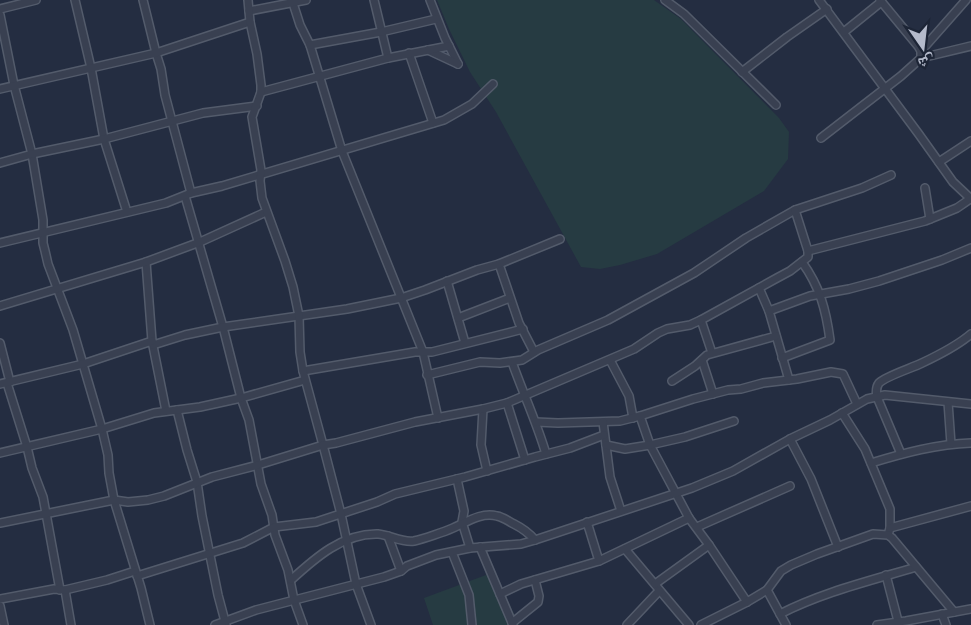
<svg xmlns="http://www.w3.org/2000/svg" width="971" height="625" font-family="'Work Sans','Noto Naskh Arabic',sans-serif">
<rect width="100%" height="100%" fill="#242d41"/>
<g fill="#263b42">
<path d="M437,0h217l27,19 98,99 10,14 -1,27 -24,32 -107,63 -37,11 -20,4 -19,-2 -85,-155 -26,-40 -21,-43z"/>
<path d="M486,575l15,11 18,39h-86l-9,-27z"/>
</g>
<g fill="none" stroke-linecap="round" stroke-linejoin="round">
<defs>
<g id="street">
<path d="M75,0l16,68 13,71 23,73"/>
<path d="M143,0l13,53 5,16 4,26 26,98"/>
<path d="M292,0l8,25 10,20 32,106 81,201 15,66"/>
<path d="M374,0l14,58"/>
<path d="M430,0l15,38 13,26"/>
<path d="M665,0l19,14 92,91"/>
<path d="M819,0l99,133 35,49 18,17"/>
<path d="M880,0l38,46 3,5"/>
<path d="M0,9l36,-9"/>
<path d="M249,11l57,-11"/>
<path d="M0,15l14,70 18,69 11,66v23l2,8 3,13 25,66 29,99 6,26 1,18 5,27 27,88 9,37"/>
<path d="M844,32l37,-30"/>
<path d="M310,45l71,-13 55,-13"/>
<path d="M428,50l30,14"/>
<path d="M409,53l24,70"/>
<path d="M921,58l50,-12"/>
<path d="M742,72l45,-35 40,-28"/>
<path d="M0,89l156,-36 94,-31"/>
<path d="M261,92l127,-34 61,-12"/>
<path d="M821,138l80,-62 20,-18v-7l45,-51"/>
<path d="M939,162l32,-21"/>
<path d="M0,163l32,-9 72,-15 99,-26 54,-7"/>
<path d="M925,188l5,31"/>
<path d="M185,196l38,131 18,71 8,22 12,64 11,31 3,20 13,35 6,30 9,25"/>
<path d="M0,243l166,-40 25,-10 31,-7 222,-66 28,-16 21,-20"/>
<path d="M808,251l117,-30 32,-13 13,-9"/>
<path d="M146,262l6,79 14,70"/>
<path d="M499,264l20,59 15,29"/>
<path d="M447,281l18,62"/>
<path d="M759,288l10,23 20,69"/>
<path d="M0,306l146,-44 54,-20 66,-30"/>
<path d="M769,311l41,-15 39,-7 30,-8 63,-21 29,-12"/>
<path d="M458,318l52,-20"/>
<path d="M701,320l11,33"/>
<path d="M0,343l10,39"/>
<path d="M153,345l32,-10 38,-8 124,-18 54,-11 24,-8 52,-20 22,-6 61,-25"/>
<path d="M782,358l48,-18c-4,-30 -10,-53 -28,-78"/>
<path d="M610,360l19,36 4,22"/>
<path d="M702,360l11,34"/>
<path d="M512,362c11,31 25,61 34,92"/>
<path d="M303,371l112,-19h17l91,-23"/>
<path d="M427,375l53,-13 20,1 22,-3 16,-10 70,-30 86,-47 52,-35 49,-28 67,-22 29,-13"/>
<path d="M672,381l23,-15 12,-11 69,-19"/>
<path d="M7,383l20,64 5,21 11,29 17,93"/>
<path d="M0,384l83,-20 69,-23"/>
<path d="M948,402l3,42"/>
<path d="M507,403l18,57"/>
<path d="M483,409l-2,36 6,26"/>
<path d="M177,410l10,40 10,32 5,34 16,79 8,30"/>
<path d="M842,413l23,36 25,60v19l-2,7"/>
<path d="M640,416l10,29 39,73 20,27 38,57"/>
<path d="M536,422l22,1 62,-2 20,-5 53,-17 35,-9 13,-1 22,-6 34,-4 34,-7 12,2 14,30"/>
<path d="M603,422l7,55 11,34"/>
<path d="M790,439l21,40 27,68"/>
<path d="M606,445l19,4 25,-4 35,-8 49,-16"/>
<path d="M0,453l102,-24 52,-16 46,-6 41,-9 64,-18"/>
<path d="M901,454l-24,-57c-1,-5 -1,-10 2,-14 7,-7 33,-15 43,-20 17,-8 35,-17 49,-29"/>
<path d="M871,463c33,-10 66,-19 100,-20"/>
<path d="M457,479l7,32 -2,11 8,26"/>
<path d="M587,522l12,39"/>
<path d="M0,523l114,-23 14,2 20,-2 16,-4 48,-19 46,-12 65,-20 -20,-74 -3,-19 -1,-36 -6,-29 -8,-26 -23,-63 -2,-17 1,-11 -9,-53 9,-25v-7l-4,-31 -7,-32 -2,-22"/>
<path d="M697,527l93,-41"/>
<path d="M890,528l81,-22"/>
<path d="M388,536l13,35"/>
<path d="M480,547l33,78"/>
<path d="M625,549l64,76"/>
<path d="M452,552l17,43 3,30"/>
<path d="M886,575l13,50"/>
<path d="M137,576l106,-33 31,-16 42,-5 61,-20 18,-8 70,-17 70,-20 35,-9 34,-13"/>
<path d="M291,580c24,-22 52,-47 87,-46 12,1 24,9 36,7 9,-2 30,-9 39,-13 14,-6 28,-16 44,-12 6,1 11,5 17,8 8,4 15,9 21,16"/>
<path d="M655,584l54,-39"/>
<path d="M65,590l6,35"/>
<path d="M767,590l19,35"/>
<path d="M500,594l21,-10 78,-23 90,-43"/>
<path d="M0,599l54,-10 11,1 42,-10 28,-9"/>
<path d="M0,606l4,19"/>
<path d="M780,614c43,-22 90,-33 136,-47"/>
<path d="M942,614l4,11"/>
<path d="M512,623l26,-21 1,-6 -4,-16"/>
<path d="M215,625l41,-15 27,-7 101,-26 17,-6 6,-5 29,-11 34,-7 51,-4 14,-4 157,-52 41,-17 57,-32 40,-19 37,-21 18,-4 86,9"/>
<path d="M371,625l-15,-41 -15,-70 -18,-69 13,-2 79,-21 68,-13 24,-6 127,-54 24,-16 9,-4 23,-4 11,-5 76,-42 13,-7 18,-14v-6l-13,-41"/>
<path d="M627,625l32,-34"/>
<path d="M701,625l46,-23 20,-12 14,-19 10,-6 26,-11 56,-20 15,1 4,3 62,74"/>
<path d="M877,625l29,-4 65,-12"/>
</g>
</defs>
<use href="#street" stroke="#535b6b" stroke-width="10"/>
<use href="#street" stroke="#394051" stroke-width="7"/>
</g>
<g transform="translate(923 48) rotate(166)" stroke="#1d2536" stroke-width="4.5" paint-order="stroke">
<path d="M0-4.5L10 22L0 15L-10 22Z" fill="#b5bbcb"/>
<text y="-9" font-size="16" font-weight="bold" text-anchor="middle" fill="#b5bbcb">ش</text>
</g>
</svg>
